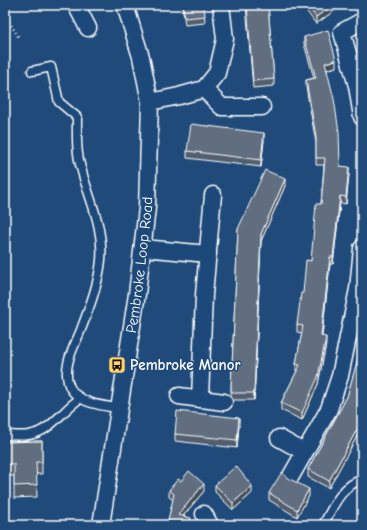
<svg xmlns="http://www.w3.org/2000/svg" width="367" height="530" font-family="'Comic Neue',sans-serif">
<rect width="100%" height="100%" fill="#1f4a7a"/>
<filter id="ink" filterUnits="userSpaceOnUse"><feTurbulence type="fractalNoise" baseFrequency=".025" numOctaves="2"/><feDisplacementMap in="SourceGraphic" scale="8" xChannelSelector="R" yChannelSelector="G"/><feConvolveMatrix kernelMatrix="1 2 1 2 8 2 1 2 1" color-interpolation-filters="sRGB"/></filter>
<g filter="url(#ink)">
<g fill="none" stroke-linecap="round" stroke-linejoin="round">
<defs>
<g id="service">
<path d="M32,71l19,-4 8,35 18,15c0,17 -1,35 4,51 8,31 23,59 20,92 -2,22 -11,46 -19,67 -6,17 -19,36 -14,55 5,21 34,24 51,26"/>
<path d="M5,435c9,0 20,2 28,-1 20,-5 31,-26 48,-36"/>
<path d="M323,525c9,-16 19,-41 39,-45"/>
</g>
<g id="minor">
<path d="M76,5l12,23"/>
<path d="M362,21l-20,11 15,54 5,31"/>
<path d="M204,89l18,18h40"/>
<path d="M150,102l29,-6 25,-7 13,-16 8,-34 -4,-34"/>
<path d="M143,248l65,6"/>
<path d="M179,396l45,6"/>
<path d="M200,399l4,-104 9,-100"/>
<path d="M279,438l25,14"/>
<path d="M291,476l38,-67 11,-33 18,-87 4,-41"/>
<path d="M204,514l6,11"/>
<path id="s1" d="M101,525l36,-231 10,-86 3,-106 -9,-45 -16,-52"/>
</g>
</defs>
<use href="#service" stroke="#fff" stroke-width="11"/>
<use href="#minor" stroke="#fff" stroke-width="19"/>
<path stroke="#fff" stroke-width="2.5" stroke-dasharray="1 3" stroke-linecap="butt" d="M5,15l14,23"/>
<use href="#service" stroke="#1f4a7a" stroke-width="8"/>
<use href="#minor" stroke="#1f4a7a" stroke-width="16"/>
</g>
<g fill="#535f6e" stroke="#fff">
<path d="M182,5h22l1,18 -20,2z"/>
<path d="M246,5h22l6,74v7l-21,2z"/>
<path d="M302,5h40l-26,19z"/>
<path d="M304,37l32,30 -9,3 13,96 9,8 -3,30 -6,-1 -7,61h-3l-8,72 4,8 -8,40 -16,36 -21,-10v-7l16,-32h-1v-7l6,-31 -5,-1v-7l6,-32 8,-32 10,-57 3,-39h-8v-22l-10,-56v-7l8,-2 -10,-34z"/>
<path d="M264,140l-3,27 -74,-9v-7z"/>
<path d="M285,186l-24,55 -7,159h-21l-2,-4v-7l7,-160z"/>
<path d="M362,336v91l-33,61 -21,-11v-8l39,-72 14,-48v-7z"/>
<path d="M239,425l-2,23 -62,-7v-7z"/>
<path d="M42,441v33h-6l1,23 -23,1v-22h-9v-34z"/>
<path d="M286,477l23,19 -12,21 -28,-17v-7z"/>
<path d="M181,481l23,10 -21,25 8,9h-24l6,-25 -4,-3v-7z"/>
<path d="M215,485l37,8 -19,17 -18,-18z"/>
</g>
<g fill="#434d5a" stroke="#fff">
<path d="M333,5h9l-26,19v-7z"/>
<path d="M336,60v7l-11,3v-7z"/>
<path d="M264,133v7l-3,27v-7z"/>
<path d="M349,167v7l-3,30v-7z"/>
<path d="M285,179v7l-24,55 -7,159 7,-166z"/>
<path d="M340,196v7l-7,61v-7z"/>
<path d="M330,257v7l-9,79v-7z"/>
<path d="M326,337v7l-8,40 -16,36v-7z"/>
<path d="M239,418v7l-2,23v-8z"/>
<path d="M362,420v7l-33,61v-7z"/>
<path d="M204,484v7l-26,31v-7z"/>
<path d="M252,486v7l-19,17v-7z"/>
<path d="M309,489v7l-12,21v-7z"/>
</g>
<g fill="#606e80" stroke="#fff">
<path d="M183,5h21l1,11 -20,2z"/>
<path d="M247,5h21l6,74 -21,2z"/>
<path d="M307,5h26l-17,12z"/>
<path d="M328,30l8,30 -11,3 9,36 5,33 1,34 9,1 -3,30 -6,-1 -7,61h-3l-9,79 5,1 -8,40 -16,36 -21,-10 19,-38 -4,-1 7,-38 -6,-1 4,-32h2l3,-33 5,1 5,-57h5l4,-46h-9v-22l-10,-56 10,-2 -12,-41z"/>
<path d="M191,124l73,9 -3,27 -74,-9z"/>
<path d="M265,170l20,9 -24,55 -7,159h-21l-2,-4 7,-160z"/>
<path d="M362,336v6h-1z"/>
<path d="M362,344v76l-33,61 -21,-12 39,-72z"/>
<path d="M177,411l62,7 -2,22 -62,-6z"/>
<path d="M42,441v21h-6l1,23 -23,1v-22h-9v-22z"/>
<path d="M236,466l16,20 -19,17 -18,-18z"/>
<path d="M189,471l15,13 -26,31 13,3 -2,7h-22l7,-31 -5,-4 9,-11 3,2z"/>
<path d="M282,472l4,5 23,12 -12,21 -28,-17z"/>
<path d="M269,522l9,3h-10z"/>
</g>
</g>
<defs>
<symbol id="bus-square" viewBox="-11 -11 22 22"><rect x="-9" y="-9" width="18" height="18" rx="4" fill="#ffd166" stroke="#1f4a7a"/><path d="M-5-6H5V4H4V6H2V4H-2V6H-4V4H-5ZM-3.5-4V0h7V-4ZM-3.5 1.2v1.5H-2V1.2ZM2 1.2v1.5H3.5V1.2Z" fill="#111"/></symbol>
</defs>
<g fill-rule="evenodd">
<use href="#bus-square" x="107" y="355" width="20" height="20"/>
</g>
<g text-anchor="middle" dominant-baseline="central" stroke-width="3" stroke-linejoin="round" paint-order="stroke">
<g font-size="15" fill="#fff" stroke="#1f4a7a">
<text stroke="none"><textPath href="#s1" startOffset="263">Pembroke Loop Road</textPath></text>
</g>
<g font-size="15" font-weight="bold" fill="#fff" stroke="#1f4a7a" text-anchor="start">
<text x="130" y="365">Pembroke Manor</text>
</g>
</g>
<rect width="367" height="530" fill="none" stroke="#1f4a7a" stroke-width="20"/>
<rect x="10" y="10" width="347" height="510" fill="none" stroke="#fff" stroke-width="1.5" filter="url(#ink)"/>
</svg>
